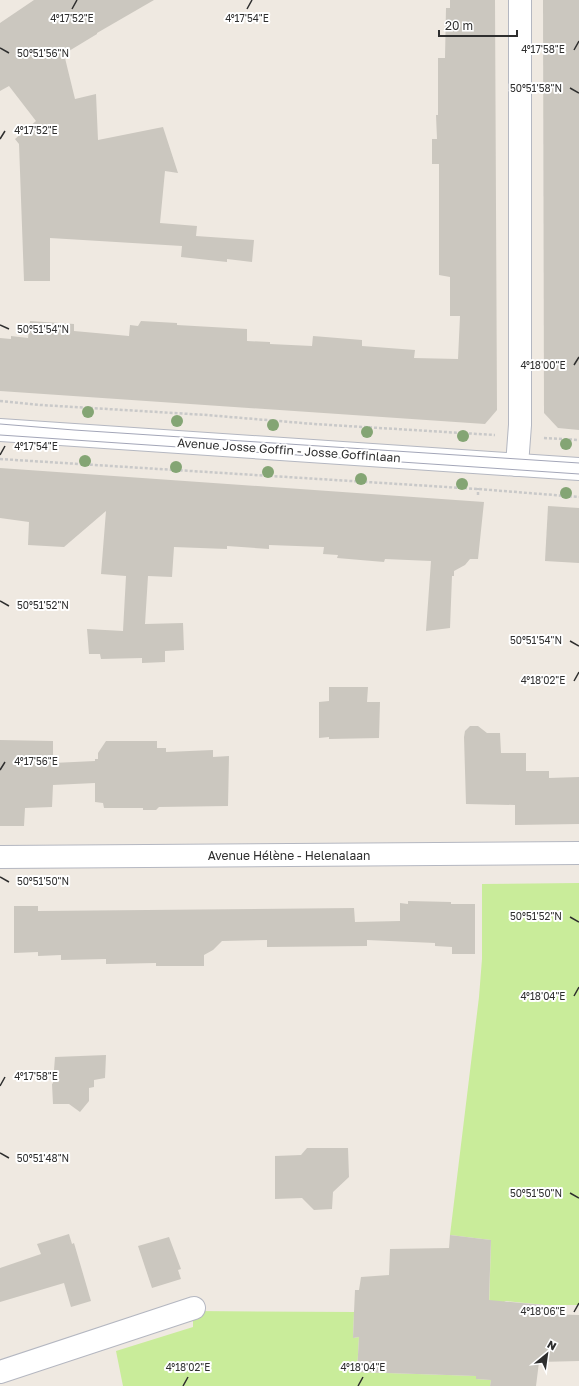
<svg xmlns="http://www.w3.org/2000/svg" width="579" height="1386" font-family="'Golos Text',sans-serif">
<rect width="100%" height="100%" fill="#efe9e1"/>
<g fill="#c9ec9a">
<path d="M579,883v422h-34l-39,-4 -17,8 2,-69 -41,-5 29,-238 3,-38v-75z"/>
<path d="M193,1311l161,1 -1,26 6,-1 -2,35 119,4v3l15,1 -1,6h-367l-7,-35 77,-24z"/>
</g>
<g fill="#cbc7bf">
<path d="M34,0h120l-57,33v1l-33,20 11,45 21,-5 2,46 65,-13 15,46 -13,-2 -5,52 37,3 -1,10 58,4 -2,22 -25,-3v3l-46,-5 1,-11 -132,-8v43h-26l-5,-137 -4,-5 21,-18 -27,-35 -9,5v-68z"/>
<path d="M450,0h45l2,410 -12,14 -485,-33v-53l11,1v-3l17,2 2,-17 44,3v7l55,5 1,-11 8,1 3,-5 36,2v2l70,4v12l23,1v2l42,2 1,-10 49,4v6l53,4 -1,8 44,1 2,-43h-10v-39l-11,-2v-111h-7v-25h5l-1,-24h2v-57h7l1,-50h4z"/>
<path d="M543,0h36v430l-21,-2 -14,-15z"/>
<path d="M0,468l484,34 -6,57h-8l-5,6 -11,6v5h-2l-2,52 -24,3 5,-70 -46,-2 -1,3 -47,-4 1,-3 -15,-1 1,-7 -55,-2v4l-42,-3v3l-53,-2 -2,30 -24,-1 -3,48 38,-1 1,27 -19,1v11l-23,1v-5l-41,1 -1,-5h-11l-2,-25 36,2 3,-55 -25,-2 5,-63 -42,36 -36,-2 1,-23 -29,-4z"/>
<path d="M548,506l31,2v55l-34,-2z"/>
<path d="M329,687h39l-1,15h13l-1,36 -50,1v-2l-10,1v-36l10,-1z"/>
<path d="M470,726h8l9,7h13l1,20h25v18h23v7l30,-1v47l-64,1v-20l-49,-1 -2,-67 1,-6z"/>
<path d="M0,740l53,1v22l42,-2v-2h3v-6l8,-12h51v7h9v4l47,-2v7l16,-1 -1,50 -69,1 -3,3h-13v-2h-39l-1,-5 -8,-1v-19l-42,2 -1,22 -27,1 -1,18h-24z"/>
<path d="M408,901l43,1v2h24v50h-23v-7l-17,-1v-3l-68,-3v6l-100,1v-7l-45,1 -9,9 -9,5v11h-48v-3l-50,1v-5l-45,1v-5l-23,1v-4l-24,1v-47h24v5l316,-3 1,14 45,-1v-18l8,1z"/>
<path d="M106,1055l-1,23 -11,2v7l-5,1v13l-9,11 -11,-8h-16l-1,-20 1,-1 2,-26z"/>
<path d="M307,1148h41l1,29 -16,15 -1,17 -18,1 -12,-12 -27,1v-43l26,-1z"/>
<path d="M69,1234l3,10 2,-1 17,58 -20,6 -7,-24 -64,19v-34l41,-14 -4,-10z"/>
<path d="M450,1235l41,5 -2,60 56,5 -1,9 35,1v46l-40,1 -3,24h-46l1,-6 -15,-1v-3l-119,-4 2,-35 -6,1 1,-26 1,-22h4l2,-13 28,-2 1,-26 59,-1z"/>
<path d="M169,1237l12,32 -3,1 3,9 -29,9 -14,-42z"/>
</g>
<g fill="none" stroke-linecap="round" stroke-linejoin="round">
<defs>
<g id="street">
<path d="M517,465l3,-40v-425"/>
<path d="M0,857l579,-4"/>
<path d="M0,1372l194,-64"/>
</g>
<path id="secondary" d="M0,430l579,39"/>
</defs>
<use href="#street" stroke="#b4b7c1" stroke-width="24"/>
<use href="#secondary" stroke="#b4b7c1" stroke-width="24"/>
<g stroke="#c9c9c9" stroke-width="2.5" stroke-dasharray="3 2" stroke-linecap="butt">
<path d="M0,401l41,4 166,10 107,9 181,11"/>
<path d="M544,438l35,2"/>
<path d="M0,459l478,30 101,8"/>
<path d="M478,495v-7"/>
</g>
<use href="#street" stroke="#fff" stroke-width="22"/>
<use href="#secondary" stroke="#fff" stroke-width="22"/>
<g stroke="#a3a6b8" stroke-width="1">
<path d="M0,424l74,6 505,33"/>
<path d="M0,435l579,39"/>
</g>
</g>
<g fill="#84a574">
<circle cx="88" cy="412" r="6"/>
<circle cx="177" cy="421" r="6"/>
<circle cx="273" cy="425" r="6"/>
<circle cx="367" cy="432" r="6"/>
<circle cx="463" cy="436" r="6"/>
<circle cx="566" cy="444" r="6"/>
<circle cx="85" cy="461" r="6"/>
<circle cx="176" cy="467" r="6"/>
<circle cx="268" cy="472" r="6"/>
<circle cx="361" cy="479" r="6"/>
<circle cx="462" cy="484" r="6"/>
<circle cx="566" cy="493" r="6"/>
</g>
<path fill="none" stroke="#2e2e2e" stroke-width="1.5" d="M72,9l5,-9M247,9l5,-9M0,48l9,5M574,50l5,-9M570,88l9,5M0,139l5,-8M0,325l9,4M574,365l5,-8M0,455l5,-9M0,601l9,5M570,641l9,5M574,681l5,-9M0,770l5,-8M0,877l9,5M570,917l9,5M574,996l5,-9M0,1086l5,-9M0,1153l9,5M570,1193l9,5M574,1312l5,-9M183,1386l5,-9M358,1386l5,-9"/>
<g text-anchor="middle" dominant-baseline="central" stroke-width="4" stroke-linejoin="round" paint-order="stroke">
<g font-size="12" fill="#2e2e2e" stroke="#fff">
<text transform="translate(289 450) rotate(4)">Avenue Josse Goffin - Josse Goffinlaan</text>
<text x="289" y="855">Avenue Hélène - Helenalaan</text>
</g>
</g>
<g font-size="10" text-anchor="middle" fill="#2e2e2e" stroke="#fff" stroke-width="4" stroke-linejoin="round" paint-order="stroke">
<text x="72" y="22">4°17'52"E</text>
<text x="247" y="22">4°17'54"E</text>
<text x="543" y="53">4°17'58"E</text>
<text x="43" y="57">50°51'56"N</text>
<text x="536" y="92">50°51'58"N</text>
<text x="36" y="134">4°17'52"E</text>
<text x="43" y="333">50°51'54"N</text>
<text x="543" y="369">4°18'00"E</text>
<text x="36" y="450">4°17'54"E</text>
<text x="43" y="609">50°51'52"N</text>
<text x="536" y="644">50°51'54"N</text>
<text x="543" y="684">4°18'02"E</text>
<text x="36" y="765">4°17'56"E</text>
<text x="43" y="885">50°51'50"N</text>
<text x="536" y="920">50°51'52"N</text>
<text x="543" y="1000">4°18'04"E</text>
<text x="36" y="1080">4°17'58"E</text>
<text x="43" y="1162">50°51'48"N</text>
<text x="536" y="1197">50°51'50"N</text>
<text x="543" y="1315">4°18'06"E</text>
<text x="188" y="1371">4°18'02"E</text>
<text x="363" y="1371">4°18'04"E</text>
</g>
<g transform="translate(547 1354) rotate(29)" stroke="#ffffff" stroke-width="3" paint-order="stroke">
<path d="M0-3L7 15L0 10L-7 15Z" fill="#2e2e2e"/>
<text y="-6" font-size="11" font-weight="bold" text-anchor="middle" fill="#2e2e2e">N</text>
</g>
<path d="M439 30v6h78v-6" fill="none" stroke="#2e2e2e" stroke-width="2"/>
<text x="445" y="30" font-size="12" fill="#2e2e2e" stroke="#ffffff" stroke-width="3" paint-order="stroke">20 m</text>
</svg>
